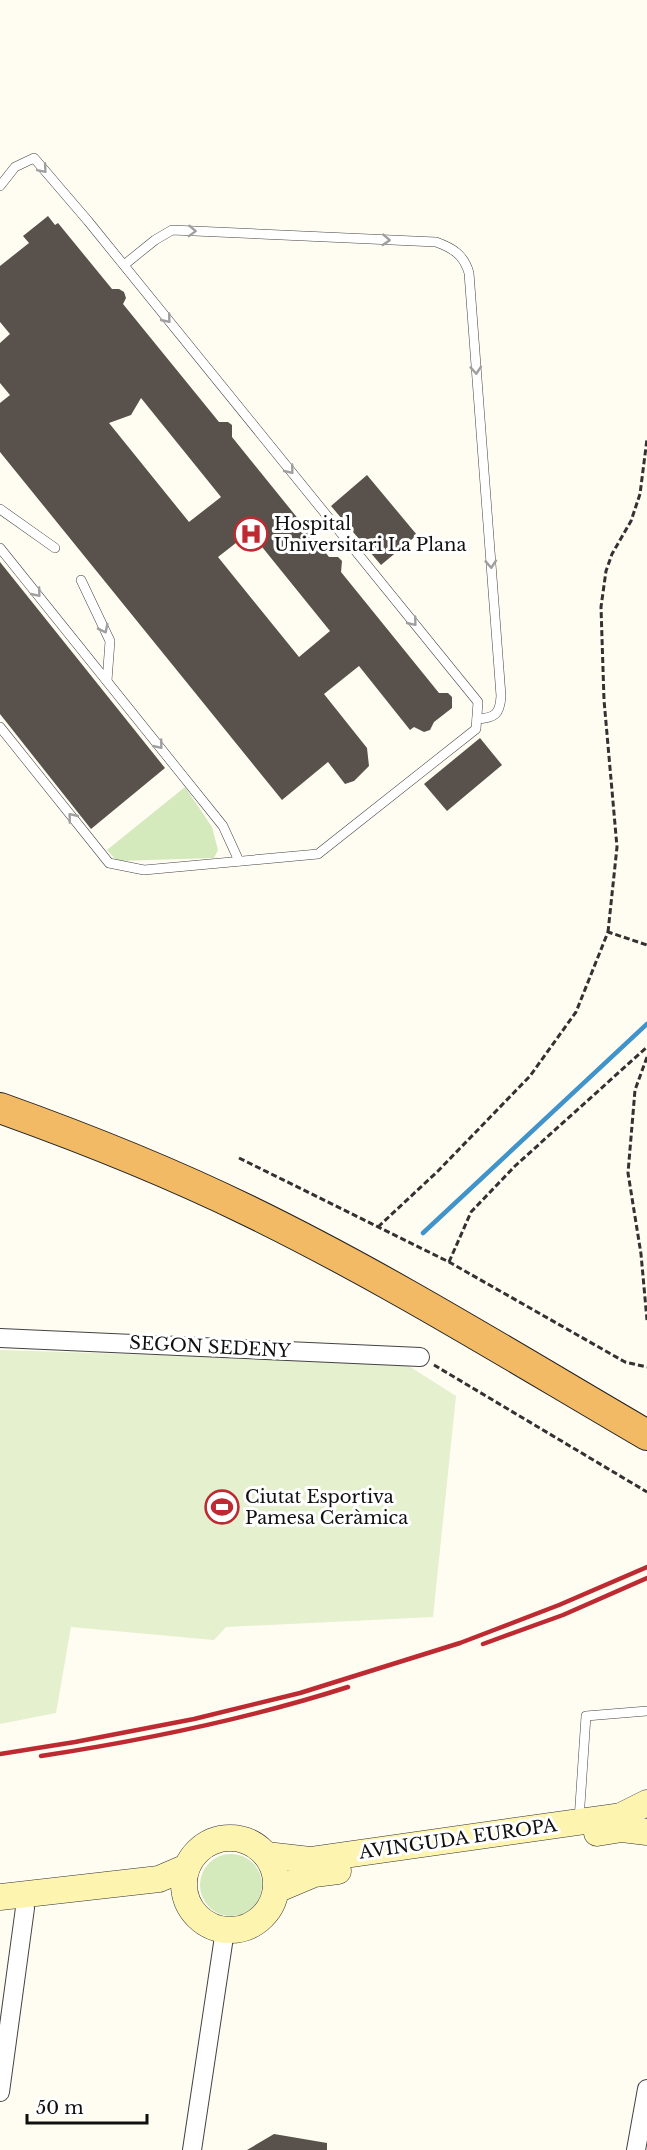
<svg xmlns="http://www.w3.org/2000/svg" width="647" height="2150" font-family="'Libre Baskerville',serif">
<rect width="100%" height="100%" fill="#fffcf2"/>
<g fill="#d4e9bc">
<path d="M185,787l27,40 6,23 -4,8 -97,3 -10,-11z"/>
<circle cx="231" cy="1885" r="31"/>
</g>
<path fill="#e5f0ce" d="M0,1350l404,13 52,33 -23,221 -207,10 -12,13 -143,-13 -15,86 -56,11z"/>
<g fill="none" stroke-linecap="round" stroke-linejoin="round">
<path stroke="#4194ca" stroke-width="4.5" d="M423,1233l224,-209"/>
</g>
<g fill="#58514c" fill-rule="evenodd">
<path d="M48,216l7,9 3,-2 54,66h7l5,3 2,6 -3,6 96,118h9l4,3v12l97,120h9l4,4 -1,11 98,121h9l4,4v11l-18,14 -4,8 -6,2 -10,-5 -4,3 -51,-64 -35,28 43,54 2,18 -15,15 -9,3 -17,-22 -46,38 -282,-348v-49l10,-8 -10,-12v-40l10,-9 -10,-12v-56l29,-23 -6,-7zM141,398l80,99 -32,25 -80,-99 22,-8zM250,532l80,99 -31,26 -81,-100z"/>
<path d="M367,475l50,60 -36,30 -50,-59z"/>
<path d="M0,562l165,206 -74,61 -91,-115z"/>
<path d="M480,738l22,27 -55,46 -23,-27z"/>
<path d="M274,2134l53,9v7h-80z"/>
</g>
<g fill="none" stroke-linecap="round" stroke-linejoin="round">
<defs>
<g id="service">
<path d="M0,186l15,-19 19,-9 54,63 390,481 -2,27 -158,125 -174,16 -35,-7 -109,-136"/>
<path d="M124,265l31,-25 17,-10 264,12c17,6 28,13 33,31l32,423c-1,18 -6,22 -24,23"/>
<path d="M0,509l55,39"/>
<path d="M0,548l223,278 16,35"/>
<path d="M81,580l29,61 -3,40"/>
<path d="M579,1820l7,-104 61,-5"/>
</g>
<g id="minor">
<path d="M0,1338l420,19"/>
<path d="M0,2092l25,-184"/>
<path d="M192,2150l33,-220"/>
<path d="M636,2150l11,-61"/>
</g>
<g id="secondary">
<path d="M597,1833l25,-4 25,3"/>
<circle cx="230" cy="1884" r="46"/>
<path d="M266,1855l44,5 311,-44 26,-13"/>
<path d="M276,1890l38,-16 24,-3"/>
<path d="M0,1897l159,-18 28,-12"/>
</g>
<path id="trunk" d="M0,1108c84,30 167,63 247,102 138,67 268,148 400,225"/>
</defs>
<use href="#service" stroke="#434343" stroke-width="10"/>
<use href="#minor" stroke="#434343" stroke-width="20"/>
<use href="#secondary" stroke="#323232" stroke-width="27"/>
<use href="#trunk" stroke="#212121" stroke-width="32"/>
<g stroke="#323232" stroke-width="3" stroke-dasharray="6 3" stroke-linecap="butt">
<path d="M608,932l9,-85 -13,-147 -3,-93 5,-36 6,-17 19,-33 9,-27 7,-55"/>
<path d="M647,1057l-12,33 -7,83 13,81 6,66"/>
<path d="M239,1158l210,104 176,100 22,5"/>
<path d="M378,1227l60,-56 92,-95 46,-64 32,-80 39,13"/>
<path d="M449,1262l22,-50 44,-46 132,-119"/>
<path d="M434,1365l213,127"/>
</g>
<use href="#service" stroke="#fff" stroke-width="9"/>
<use href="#minor" stroke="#fff" stroke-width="18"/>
<use href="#secondary" stroke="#fdf4af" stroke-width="26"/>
<use href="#trunk" stroke="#f3ba65" stroke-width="30"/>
<g stroke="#bd2a31" stroke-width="4.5">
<path d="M483,1644l80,-29 84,-37"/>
<path d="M0,1754l75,-12 119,-23 106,-26 160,-50 99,-38 88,-38"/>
<path d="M41,1756c104,-16 207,-37 307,-69"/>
</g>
</g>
<defs><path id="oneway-chevron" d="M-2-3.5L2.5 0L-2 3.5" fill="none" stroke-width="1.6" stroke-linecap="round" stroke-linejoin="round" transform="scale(1.5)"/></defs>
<g stroke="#9f9f9f">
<use href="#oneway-chevron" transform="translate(43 169) rotate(49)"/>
<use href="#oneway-chevron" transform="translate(192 231) rotate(2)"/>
<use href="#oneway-chevron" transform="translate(386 240) rotate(3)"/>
<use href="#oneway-chevron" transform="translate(167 319) rotate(51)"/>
<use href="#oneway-chevron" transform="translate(476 370) rotate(86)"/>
<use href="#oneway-chevron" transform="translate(290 470) rotate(51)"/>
<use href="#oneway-chevron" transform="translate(491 564) rotate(86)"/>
<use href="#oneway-chevron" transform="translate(37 593) rotate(51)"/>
<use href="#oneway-chevron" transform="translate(413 622) rotate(51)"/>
<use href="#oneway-chevron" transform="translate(104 629) rotate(64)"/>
<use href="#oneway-chevron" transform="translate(159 745) rotate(51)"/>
<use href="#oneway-chevron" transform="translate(72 817) rotate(-129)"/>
</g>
<defs>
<symbol id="hospital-ring" viewBox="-11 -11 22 22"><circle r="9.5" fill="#fff" stroke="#bd2a31" stroke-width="1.5"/><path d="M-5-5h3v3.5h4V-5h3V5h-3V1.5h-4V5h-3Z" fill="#bd2a31"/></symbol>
<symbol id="stadium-ring" viewBox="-11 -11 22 22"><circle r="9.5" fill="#fff" stroke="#bd2a31" stroke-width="1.5"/><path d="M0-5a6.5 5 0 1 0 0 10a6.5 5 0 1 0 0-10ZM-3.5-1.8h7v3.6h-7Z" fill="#bd2a31"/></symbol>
</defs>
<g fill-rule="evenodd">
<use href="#hospital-ring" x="232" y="515" width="38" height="38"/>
<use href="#stadium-ring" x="203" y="1488" width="38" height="38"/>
</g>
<g text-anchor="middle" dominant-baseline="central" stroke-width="6" stroke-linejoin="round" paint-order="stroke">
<g font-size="18" fill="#101010" stroke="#fff" text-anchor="start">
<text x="274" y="524">Hospital<tspan x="274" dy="21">Universitari La Plana</tspan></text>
<text x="245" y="1497">Ciutat Esportiva<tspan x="245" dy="21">Pamesa Ceràmica</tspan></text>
</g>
<g font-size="18" fill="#101010" stroke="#fff">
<text transform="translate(210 1347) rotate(3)">SEGON SEDENY</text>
<text transform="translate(458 1839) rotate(-8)">AVINGUDA EUROPA</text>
</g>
</g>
<path d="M27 2114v9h120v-9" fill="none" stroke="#101010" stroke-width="3"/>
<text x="36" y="2114" font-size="18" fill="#101010" stroke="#ffffff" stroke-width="4.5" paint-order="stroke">50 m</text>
</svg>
